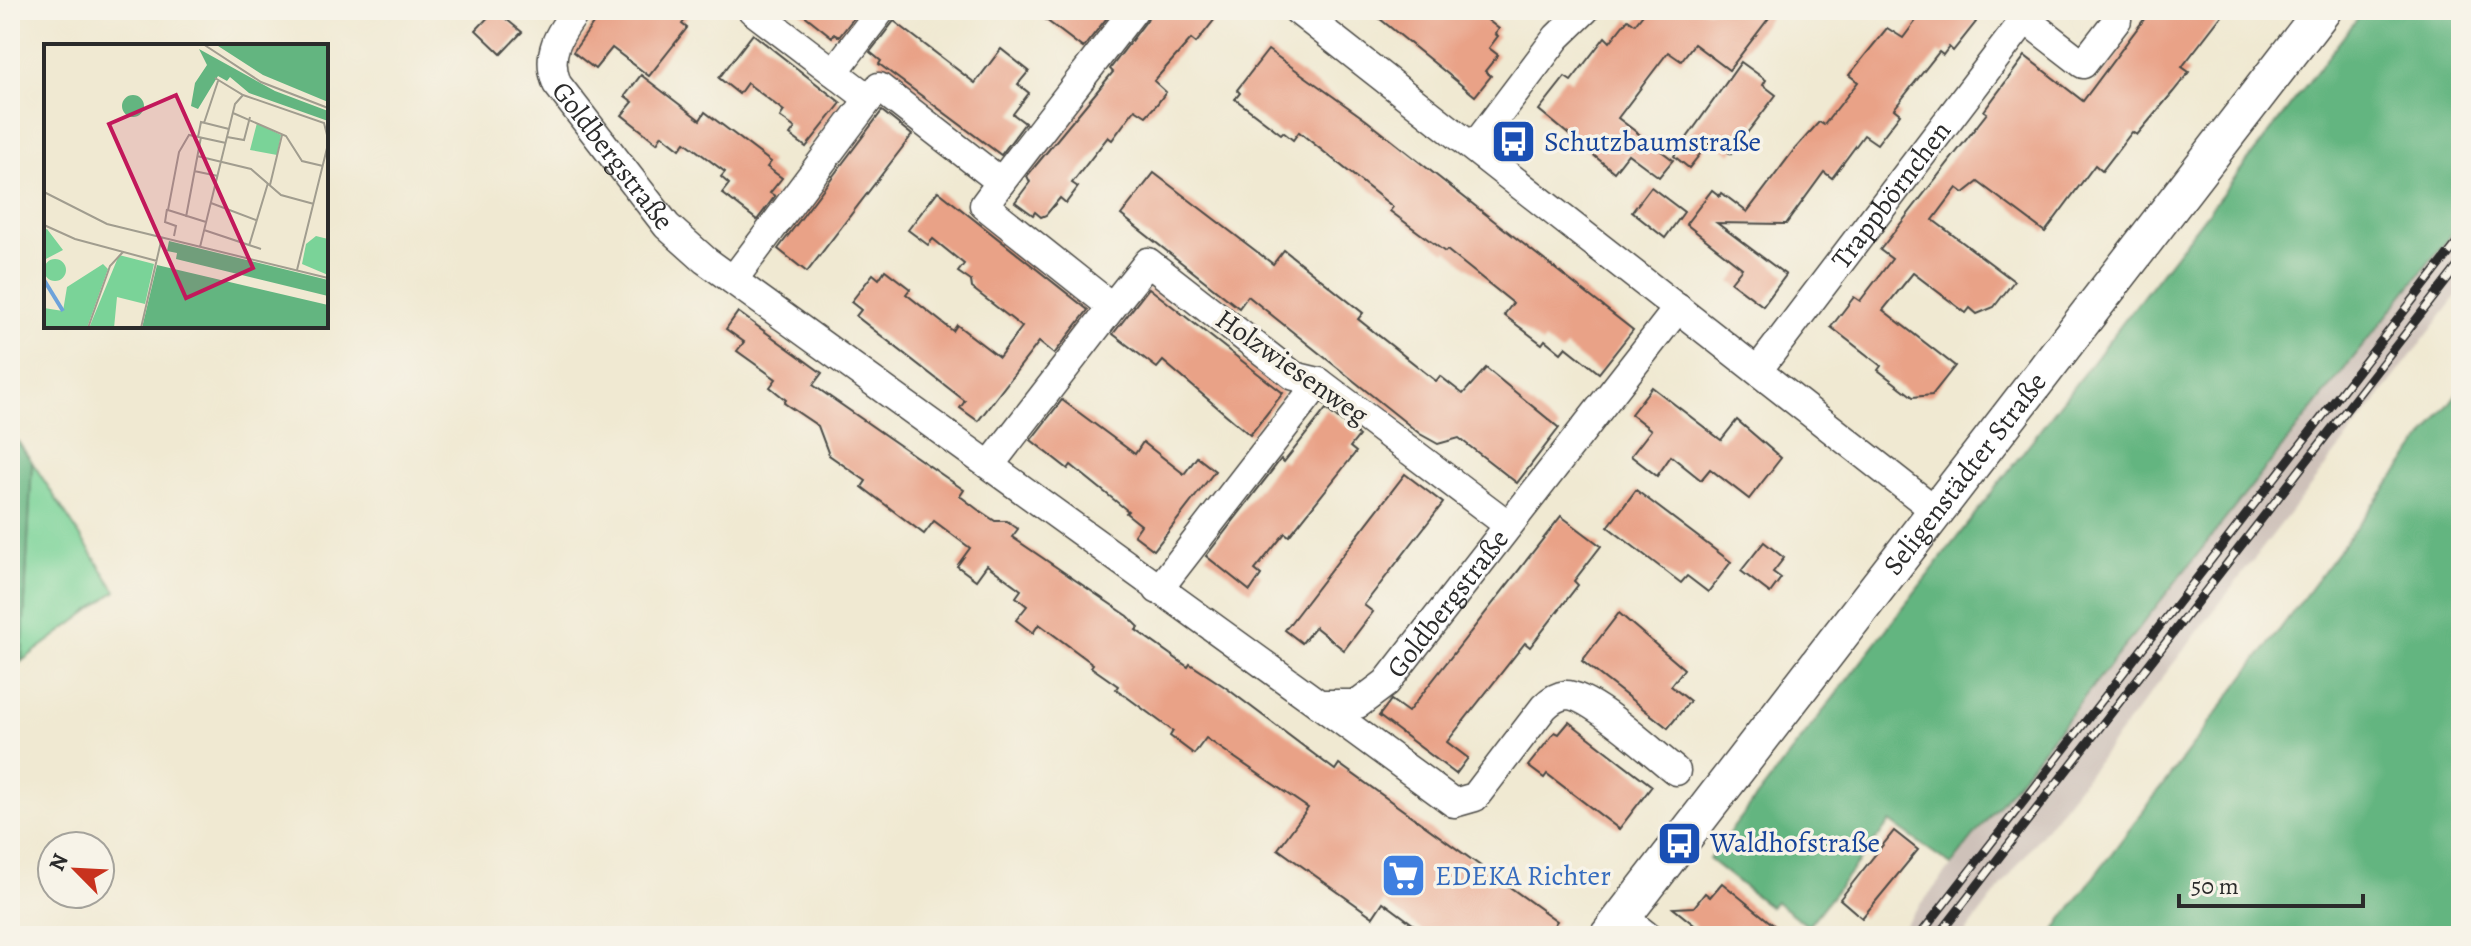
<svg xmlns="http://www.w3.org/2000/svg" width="2471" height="946" font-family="Alegreya,serif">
<rect width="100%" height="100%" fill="#f7f3e8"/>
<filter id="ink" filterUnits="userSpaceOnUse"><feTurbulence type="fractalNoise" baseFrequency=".0125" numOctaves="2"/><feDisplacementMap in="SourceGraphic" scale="16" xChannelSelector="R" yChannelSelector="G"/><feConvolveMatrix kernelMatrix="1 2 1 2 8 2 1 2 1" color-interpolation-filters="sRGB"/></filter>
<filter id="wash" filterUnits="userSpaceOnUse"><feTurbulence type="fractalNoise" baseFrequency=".006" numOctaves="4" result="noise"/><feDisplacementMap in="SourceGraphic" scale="32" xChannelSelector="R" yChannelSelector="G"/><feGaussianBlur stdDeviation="1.8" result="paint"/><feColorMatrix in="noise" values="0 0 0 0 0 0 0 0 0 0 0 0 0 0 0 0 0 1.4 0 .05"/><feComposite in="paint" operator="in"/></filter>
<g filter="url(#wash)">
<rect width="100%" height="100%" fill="#f0e9d2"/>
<path fill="#cec1b9" d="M2461,222v69l-498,645h-67z"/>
<path fill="#7ad398" stroke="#527f62" stroke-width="2" d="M32,462l84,129 -94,70z"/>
<g fill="#63b580" stroke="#477056" stroke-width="2">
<path d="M2364,10h97v212l-510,643 -61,-43 -82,104 -33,-25 -5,6 -61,-48z"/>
<path d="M2461,388v548h-409l8,-14z"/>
<path d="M10,430l22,32 -10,199 -12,8z"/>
</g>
<g id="blocks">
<g fill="#e9a287">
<path d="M495,10l27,22 -21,22 -25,-24z"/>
<path d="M603,10h90l-11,14 5,4 -38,48 -37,-28 -17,21 -22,-17z"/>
<path d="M798,10h62l-21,27 -5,-3 -2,3z"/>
<path d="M1033,10h80l-30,38z"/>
<path d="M1151,10h71l-26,33 -5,-4 -37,42 12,11 -9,12 -11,12 -11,-7 -23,31 -4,-3 -36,46 6,4 -12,16 -6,-5 -14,17 -5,2 -6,-5 -2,3 -18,-13 15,-20 -3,-6 86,-104 -3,-3 37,-49z"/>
<path d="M1369,10h106l24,19 -4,5 3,2 -9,12 9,7 -13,16 6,5 -16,20z"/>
<path d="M1646,10h129l-46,60 -35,-26 -13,17 -13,-9 -50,66 55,42 -14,17 -31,-23 -14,18 -75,-62 26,-33 6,4 34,-44 5,5 18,-23 7,5z"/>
<path d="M1924,10h53l-5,8 4,4 -23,29 -4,-4 -6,8 -4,-3 -45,57 6,5 -23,30 -13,-9 -32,43 -8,-6 -38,52 -69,-1 69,52 -23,31 -32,-24 11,-14 -56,-44 26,-34 8,6 2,-3 25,19 47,-62 25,-28 5,3 34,-43 -9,-7 38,-47 16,10z"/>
<path d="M2151,10h75l-44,57 7,5 -16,20 -36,43 -5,-3 -30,39 -7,-6 -50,67 -67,-50 -14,11 -7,-5 -24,32 81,61 -20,26 -17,7 -7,-6 -4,5 -53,-40 -30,37 72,56 -23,29 -19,2 -35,-27 3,-4 -50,-39 23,-30 6,4 32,-42 -12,-9 107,-137 -3,-2 41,-55 58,45z"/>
<path d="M894,21l81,62 26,-34 28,22 -11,13 11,9 -16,21 12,9 -24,32 -122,-91 2,-3 -11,-9z"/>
<path d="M753,34l88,69 -35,44 -16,-12 5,-7 -15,-11 4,-6 -37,-28 -8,11 -20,-16z"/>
<path d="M1268,50l98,70 267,210 -34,43 -33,-26 -5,6 -16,-13 -3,4 -38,-29 9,-12 -66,-53 -2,2 -55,-41 3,-4 -94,-75 -6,8 -10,-8 -2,2 -46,-35 5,-6 -3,-3z"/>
<path d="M1741,62l25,18 -3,5 13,10 -45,59 -19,-15 -23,29 -15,-12z"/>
<path d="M641,75l59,45 5,-8 66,50 -4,5 15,11 -12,15 5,3 -18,24 -35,-27 7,-9 -8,-7 4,-5 -40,-30 -5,7 -18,-14 -5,8 -35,-28 11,-13 -8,-6z"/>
<path d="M882,111l30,24 -105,137 -29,-23z"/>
<path d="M1154,173l119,91 11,-14 79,63 -5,6 78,62 4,-5 23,18 23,-26 73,60 -42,55 -58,-45 -21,6 -18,-10 -172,-138 -9,12 -118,-93z"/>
<path d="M1651,187l33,25 -19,26 -33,-26z"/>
<path d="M938,191l150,119 -34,44 -15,-12 -61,79 -18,-13 5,-7 -109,-85 5,-6 -10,-8 22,-28 6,5 6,-9 25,19 -4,5 47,37 4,-6 42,32 23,-30 -50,-39 -1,-7 -13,-9 6,-8 -31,-25 -5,6 -20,-15z"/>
<path d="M1149,288l134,105 -33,42 -87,-74 -6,7 -44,-34z"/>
<path d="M738,312l84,61 -9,12 151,105 -4,6 17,13 18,12h12l11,8 -6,8 116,79 11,11 -3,3 52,37 2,-3 35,23 110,83 4,-6 218,157 -11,15h-117l-46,-34 -10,15 -95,-68 30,-41 -102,-70 -12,16 -24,-18 3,-5 -57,-42 2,-3 -27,-19 2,-3 -54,-40 -6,9 -17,-13 11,-14 -11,-9 5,-7 -34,-25 -11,15 -19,-14 13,-18 -36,-27 -10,13 -62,-47 4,-6 -37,-26 -11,-29 -34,-23 2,-3 -16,-13 6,-8 -39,-28 7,-9 -18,-13z"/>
<path d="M1652,387l69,53 16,-20 44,38 -32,41 -39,-30 -9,11 -30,-24 -14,20 -26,-20 20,-26 -20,-16z"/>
<path d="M1062,400l73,54 8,-12 41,32 13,-17 18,14 -61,79 -20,-15 7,-10 -15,-12 2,-2 -57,-46 -3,4 -37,-29z"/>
<path d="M1326,409l33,27 -9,11 6,5 -67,84 -4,-3 -30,37 6,5 -11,16 -44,-35 75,-97 3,3z"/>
<path d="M1405,474l38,29 -79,102 9,7 -29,38 -29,-23 -13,16 -17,-13z"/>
<path d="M1636,490l95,72 -23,30 -21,-16 -6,7 -73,-56z"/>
<path d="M1561,516l40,30 -27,35 4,4 -48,62 -5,-4 -78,99 21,16 -12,16 -77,-58 12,-16 17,12z"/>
<path d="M1764,542l20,16 -11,14 8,6 -11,15 -29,-22z"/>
<path d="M1619,613l65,56 -13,17 19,15 -22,27 -86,-67z"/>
<path d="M1569,722l83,64 -33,43 -72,-55 -3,4 -16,-12 27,-34 4,2z"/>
<path d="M1894,831l24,19 -56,68 -22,-19z"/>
<path d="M1722,883l65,53h-79l-35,-28 21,-1 11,-14 5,4z"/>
</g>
</g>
</g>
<g filter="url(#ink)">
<use href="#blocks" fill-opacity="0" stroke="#494844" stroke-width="2"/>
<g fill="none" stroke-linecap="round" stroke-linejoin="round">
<defs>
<g id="minor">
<path id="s1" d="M577,10c-18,23 -32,44 -20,74l110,142 38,34 614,444h39l28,-21 292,-375"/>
<path d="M752,10l117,89 10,-12 122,95 -17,23 128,102 36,-45 146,114 25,6 188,142"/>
<path d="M1297,10l639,501"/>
<path d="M2025,19l58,45 34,-44"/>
<path d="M834,72l47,-62"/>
<path d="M1474,147l83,-110 28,-27"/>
<path d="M1001,182l133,-172"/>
<path d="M733,280l136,-181"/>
<path id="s2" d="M1758,370l274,-360"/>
<path d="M990,465l122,-158"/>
<path d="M1158,590l161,-208"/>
<path d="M1319,704l135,99 21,-6 69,-90c6,-6 13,-11 22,-12 24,-1 89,60 110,76"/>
<path d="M1623,917l24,19"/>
</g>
<g id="tertiary">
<path id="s3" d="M1608,936l715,-926"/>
</g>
</defs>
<use href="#minor" stroke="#494844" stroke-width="31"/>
<use href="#tertiary" stroke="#494844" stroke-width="39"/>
<use href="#minor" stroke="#fff" stroke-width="28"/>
<use href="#tertiary" stroke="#fff" stroke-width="36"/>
<defs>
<g id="rail">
<path d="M1919,936l542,-698"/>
<path d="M1938,936l523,-674"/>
</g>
</defs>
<use href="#rail" stroke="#2b2b2b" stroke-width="9"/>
<use href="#rail" stroke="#f7f3e8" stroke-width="6" stroke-dasharray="18" stroke-linecap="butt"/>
</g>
</g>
<defs>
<symbol id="bus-square" viewBox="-11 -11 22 22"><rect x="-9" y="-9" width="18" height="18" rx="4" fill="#1a4fb4" stroke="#f7f3e8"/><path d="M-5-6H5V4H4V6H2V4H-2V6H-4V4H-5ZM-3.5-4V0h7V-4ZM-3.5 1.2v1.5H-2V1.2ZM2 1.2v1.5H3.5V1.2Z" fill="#fff"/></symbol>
<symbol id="supermarket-square" viewBox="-11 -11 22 22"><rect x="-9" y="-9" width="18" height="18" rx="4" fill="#3f7fe0" stroke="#f7f3e8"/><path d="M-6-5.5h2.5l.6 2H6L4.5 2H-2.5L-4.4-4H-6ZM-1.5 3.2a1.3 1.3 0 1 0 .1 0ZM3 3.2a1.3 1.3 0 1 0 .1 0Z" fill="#fff"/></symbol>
</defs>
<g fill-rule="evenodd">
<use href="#bus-square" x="1488" y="116" width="51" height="51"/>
<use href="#bus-square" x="1654" y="818" width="51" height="51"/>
<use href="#supermarket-square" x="1378" y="850" width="51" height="51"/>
</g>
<g text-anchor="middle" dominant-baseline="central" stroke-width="7" stroke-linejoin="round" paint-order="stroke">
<g font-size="28" fill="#164399" stroke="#f7f3e8" text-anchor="start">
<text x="1544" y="142">Schutzbaumstraße</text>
<text x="1710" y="843">Waldhofstraße</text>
</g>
<g font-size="28" fill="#2b2b2b" stroke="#f7f3e8">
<text stroke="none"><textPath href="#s1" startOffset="172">Goldbergstraße</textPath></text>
<text stroke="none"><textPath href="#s2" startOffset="220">Trappbörnchen</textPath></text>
<text transform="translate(1292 367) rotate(35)">Holzwiesenweg</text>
<text stroke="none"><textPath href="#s3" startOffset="584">Seligenstädter Straße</textPath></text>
<text stroke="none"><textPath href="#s1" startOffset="1244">Goldbergstraße</textPath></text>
</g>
<g font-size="28" fill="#366cbe" stroke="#f7f3e8" text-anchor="start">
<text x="1435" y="876">EDEKA Richter</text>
</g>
</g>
<g transform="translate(44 44)">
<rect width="284" height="284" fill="#f0e9d2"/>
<path d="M213,79l24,12 -4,20 -27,-5zM3,185l16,21 -19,10v-30zM272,192l12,3v36l-26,-11 4,-20zM75,211l35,9 -9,40 -28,-7 -3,31h-25zM0 226a11 11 0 1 1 22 0a11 11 0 1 1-22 0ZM59,220l5,5 -21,59h-43v-20l19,3 4,-24z" fill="#7ad398"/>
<path d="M171,0h113v58l-65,-27zM155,5l76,42 53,20v10l-79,-28 -19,-16 -3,4 -9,-5 -20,33 -7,-3 4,-23 12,-18zM78 62a11 11 0 1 1 22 0a11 11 0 1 1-22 0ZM125,197l159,39v16l-152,-37 1,-6 -10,-2zM113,221l171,40v23h-186z" fill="#63b580"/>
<path fill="none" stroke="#6ca2da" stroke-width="4" d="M0,236l19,31"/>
<path fill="none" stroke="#a19d8f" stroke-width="2" d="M159,0l58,38 67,26M171,34l28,17 81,28 4,16M189,69l53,23 16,25 21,5M160,79l14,-42M154,93l3,-15 28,7M183,93l17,3 6,-23M153,112l54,13 30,26 33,9M150,127l24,5M226,141l12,-50M0,148l63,32 221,54M167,159l45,17M123,165l-2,13 11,4 -2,10M142,173l15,-80M162,178l-38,-12 11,-58 10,-17 37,8M0,181l31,14 82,22M160,186l57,19M205,202l19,-63M156,203l35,-143 8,-9M253,226l31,-126M44,284l22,-62 13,-14M97,284l21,-91"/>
<path fill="#c2185b" fill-opacity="0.15" stroke="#c2185b" stroke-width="4" d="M132,51l77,173 -67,30 -77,-174z"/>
<rect width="284" height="284" fill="none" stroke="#2b2b2b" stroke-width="4"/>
</g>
<rect width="2471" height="946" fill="none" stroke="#f7f3e8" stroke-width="40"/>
<g transform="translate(76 870) rotate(294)"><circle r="38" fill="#f7f3e8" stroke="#a5a39c" stroke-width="2"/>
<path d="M0-6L14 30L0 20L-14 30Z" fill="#c8321e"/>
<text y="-12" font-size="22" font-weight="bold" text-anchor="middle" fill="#2b2b2b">N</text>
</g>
<path d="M2179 894v12h184v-12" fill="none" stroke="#2b2b2b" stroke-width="4"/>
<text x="2191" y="894" font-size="24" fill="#2b2b2b" stroke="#f7f3e8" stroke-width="6" paint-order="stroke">50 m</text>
</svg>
